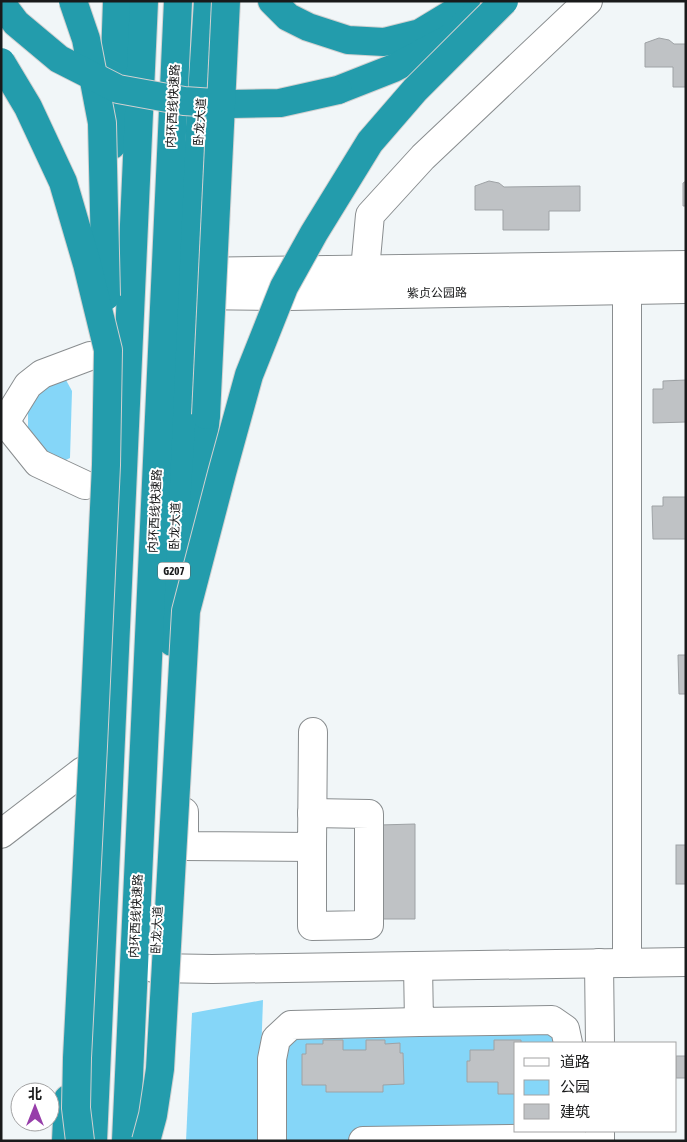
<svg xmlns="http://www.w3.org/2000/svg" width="687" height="1142" font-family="'Asap Condensed','Noto Sans SC',sans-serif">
<rect width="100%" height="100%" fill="#f1f6f8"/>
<g fill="#85d6f8">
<path d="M58,372l8,8 6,11 -2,67 -17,8 -25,-15v-66z"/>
<path d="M263,1000l-5,141h-72l6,-128z"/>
<path d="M552,1020l16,23h-52v88l57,10h-301l4,-102z"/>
</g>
<g fill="#bfc2c5" stroke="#9ea2a5">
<path d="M659,38l10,2 5,4h12v43h-13v-20h-28v-24z"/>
<path d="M489,181l10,2 5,4 76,-1v25h-31v19h-46v-20h-28v-24z"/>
<path d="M686,181v25h-3v-23z"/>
<path d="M686,380v42l-33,1v-34h10v-8z"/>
<path d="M663,497h23v42h-33l-1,-33h11z"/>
<path d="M678,655h8v39h-7z"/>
<path d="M415,824v95h-35l-1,-94z"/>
<rect x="676" y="845" width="10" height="39"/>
<path d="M323,1040h20v10h23v-10h19v4l15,-1v10h3l1,31 -21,1v7h-57v-7h-24v-31h4v-10h17z"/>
<path d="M494,1040h27v3h-5v51h-18v-12h-31v-21h3v-11h24z"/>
<rect x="676" y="1056" width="10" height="22"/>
</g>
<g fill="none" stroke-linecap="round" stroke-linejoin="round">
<defs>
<g id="minor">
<path d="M365,270l5,-55 53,-58 165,-156"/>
<path d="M190,272l496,-7"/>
<path d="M627,290v673"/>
<path d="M189,295l100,1 397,-7"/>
<path d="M1,422h4l33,41 47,22"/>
<path d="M5,422l23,-37 14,-11 48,-18"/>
<path d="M184,812v34l128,1 1,-115"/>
<path d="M1,834l82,-63"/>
<path d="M312,847v79l57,-1v-111l-57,-1"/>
<path d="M599,963l1,80"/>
<path d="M418,966l1,56 133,-2 13,9 3,14"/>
<path d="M154,968l58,1 474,-7"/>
<path d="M600,1131v10"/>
<path d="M272,1141v-82l4,-20 15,-14 128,-3"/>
<path d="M363,1141l210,-3"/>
</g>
<g id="highway">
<path d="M272,1l16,16 20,10 40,13 36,2 36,-9 38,-23 8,-9"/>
<path d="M338,90l56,-22 56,-30 23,-22"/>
<path d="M112,145l5,-144"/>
<path d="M191,559l15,-144"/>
<path d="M172,642l4,-137 32,-504"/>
<path d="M66,1141l2,-42"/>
<path d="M93,1141l51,-1140"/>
<path d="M126,1141l52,-1140"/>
</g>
</defs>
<use href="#minor" stroke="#898d8f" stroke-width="30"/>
<use href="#highway" stroke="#d1d1d1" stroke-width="30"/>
<use href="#minor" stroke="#fff" stroke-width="28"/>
<use href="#highway" stroke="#239cac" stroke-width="28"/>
<defs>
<g id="highway-bridge">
<path d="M73,1l13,38 16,84 4,173"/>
<path d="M1,3l15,20 43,36 59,30 66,12 46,3 50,-1 58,-13"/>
<path d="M1,62l27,45 35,75 24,82 21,86 -2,115 -13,281 -16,312 -1,50 4,33"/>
<path d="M206,415l20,-414"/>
<path d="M146,1141l7,-26 7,-46 26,-458 36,-138 27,-98 35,-88 30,-54 56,-91 45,-52 89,-89"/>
</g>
</defs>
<use href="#highway-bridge" stroke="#d1d1d1" stroke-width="30" stroke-linecap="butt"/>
<use href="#highway-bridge" stroke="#239cac" stroke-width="28"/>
</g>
<g text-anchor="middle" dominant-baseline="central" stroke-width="4" stroke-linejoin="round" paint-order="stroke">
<rect fill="#fff" stroke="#5e5f5f" stroke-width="1" x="158" y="562.5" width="32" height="17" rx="4"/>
<g font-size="11" font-weight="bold" fill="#191a1b">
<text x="174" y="571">G207</text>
</g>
<g font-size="12" fill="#191a1b" stroke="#fff">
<text transform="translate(173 106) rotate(-87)">内环西线快速路</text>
<text transform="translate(200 122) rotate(-86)">卧龙大道</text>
<text transform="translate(437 293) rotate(-1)">紫贞公园路</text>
<text transform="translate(155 511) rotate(-87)">内环西线快速路</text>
<text transform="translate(175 526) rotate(-88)">卧龙大道</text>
<text transform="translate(136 916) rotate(-87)">内环西线快速路</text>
<text transform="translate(157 930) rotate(-87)">卧龙大道</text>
</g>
</g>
<rect width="687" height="1142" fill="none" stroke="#191a1b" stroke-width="5"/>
<rect x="514" y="1042" width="162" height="90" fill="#ffffff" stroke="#a3a3a4"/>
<rect x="524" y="1058" width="25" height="8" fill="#ffffff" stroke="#a3a3a4"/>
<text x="560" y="1067" font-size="15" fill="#191a1b">道路</text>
<rect x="524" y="1080" width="25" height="15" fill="#85d6f8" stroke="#a3a3a4"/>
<text x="560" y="1092" font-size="15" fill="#191a1b">公园</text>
<rect x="524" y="1104" width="25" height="15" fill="#bfc2c5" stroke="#a3a3a4"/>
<text x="560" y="1117" font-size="15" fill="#191a1b">建筑</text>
<g transform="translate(35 1107)"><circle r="24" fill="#ffffff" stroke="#a3a3a4"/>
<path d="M0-4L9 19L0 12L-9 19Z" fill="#973eaa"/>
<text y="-8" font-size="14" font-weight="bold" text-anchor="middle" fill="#191a1b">北</text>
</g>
</svg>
